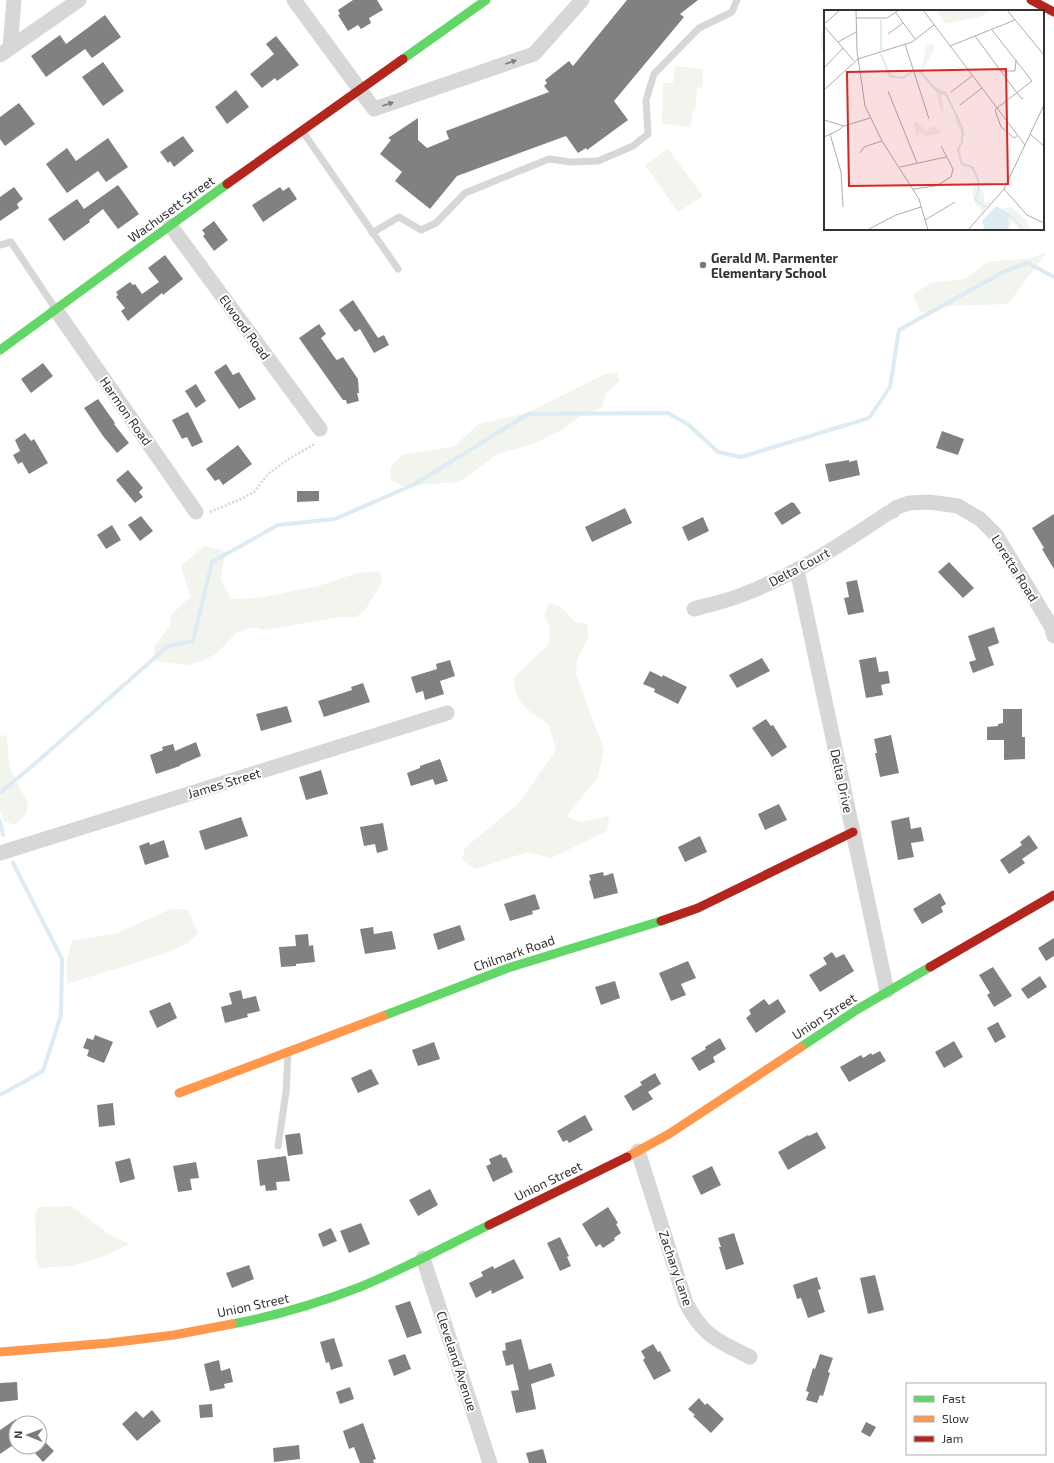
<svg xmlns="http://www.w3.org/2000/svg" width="1054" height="1463" font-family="'Exo 2',sans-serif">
<rect width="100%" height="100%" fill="#fff"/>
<g fill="#f1f5ed">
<path d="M825,24v35c-6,-11 -6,-24 0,-35z"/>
<path d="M675,66l28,3v18l-6,1 -2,23h-3l-1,16 -29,-3 1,-41h10z"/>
<path d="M668,149l35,47 -25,16 -33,-47z"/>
<path d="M1047,252l-39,52 -60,2 -20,7 -8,-1 -7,-17 17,-12 35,-4 22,-17 19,-2 22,-1z"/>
<path d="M617,373l2,8 -13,12 -4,15 -19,6 -19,15 -29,14 -37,11 -39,28 -57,4 -12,-7 1,-12 11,-12 53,-9 23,-22 49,-11 78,-39z"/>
<path d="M204,546l21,5 -4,28 10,20 28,-1 67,-14 31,-11 22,-1 4,9 -18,29 -9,7h-18l-72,13 -13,-3 -17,6 -20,21 -17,8 -12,3 -31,-4 -2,-13 16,-23 1,-10 19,-18 -9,-31z"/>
<path d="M549,603l11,3 15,16 12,2 1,14 -11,22 -1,14 28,76 -6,27 -32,40 16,5 27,-6 -2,15 -56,27 -23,-6 -53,17 -13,-9 3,-12 55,-46 36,-52 -7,-25c-18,-13 -36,-21 -35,-47l35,-34 1,-17 -6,-11z"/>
<path d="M7,735l2,31 19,38 -2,10 -11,11 -11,-4 -4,-11v-74z"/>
<path d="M171,909h16l11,24 -11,11 -24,10 -96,30v-24l5,-19 45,-8z"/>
<path d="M72,1206l38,29 19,9 -27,13 -31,9 -31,2 -4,-9 -1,-47 4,-5z"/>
</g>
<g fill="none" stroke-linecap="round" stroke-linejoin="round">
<g stroke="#ddebf3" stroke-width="4">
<path d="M0,793l38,-32 130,-115 25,-5 19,-79 66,-37 57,-6 80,-35 113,-70 140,-1 21,12 29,27 23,5 128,-39 21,-31 9,-57 106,-59 23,-8 26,14"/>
<path d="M0,821l3,14"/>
<path d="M0,1095l43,-24 18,-56 1,-56 -49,-96"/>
</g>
</g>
<g fill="#818181">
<path d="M353,0h24l6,10 -14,8 2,5 -10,6 -3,-4 -10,6 -10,-16 2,-1 -2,-4z"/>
<path d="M627,0h71l-18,14 4,3 -70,84 14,19 -41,30 -1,-2 -8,5 -12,-17 -109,40 -27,33 -35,-28 7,-9 -22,-18 11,-14 -3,-2 30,-20v22l9,8 22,-9 -3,-8 103,-39 -5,-6 3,-3 -2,-3 24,-19 4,5z"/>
<path d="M105,15l16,22 -29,21 -7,-9 -39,28 -15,-21 29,-21 6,9z"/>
<path d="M276,36l23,29 -22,16 -2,-3 -13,10 -12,-14 24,-20 -8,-10z"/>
<path d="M103,62l21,29 -21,15 -21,-29z"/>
<path d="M236,90l13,17 -22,17 -12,-17z"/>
<path d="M19,103l16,21 -30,22 -5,-7v-22z"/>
<path d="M183,136l11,15 -20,16 -4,-6 -2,2 -8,-11z"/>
<path d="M108,138l20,29 -22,15 -8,-11 -31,22 -21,-29 21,-16 9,13z"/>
<path d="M118,185l21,29 -21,15 -15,-20 -14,11 1,2 -26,19 -16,-22 29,-20 7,10z"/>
<path d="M14,187l9,12 -6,5 2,4 -19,13v-24z"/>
<path d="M280,187l3,4 6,-4 8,12 -34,23 -11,-17z"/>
<path d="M214,221l14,19 -14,11 -11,-15 2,-2 -3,-4z"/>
<path d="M165,255l18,24 -20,16 -1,-2 -34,28 -7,-10 4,-3 -9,-11 2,-2 -2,-3 14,-10 3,3 2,-1 7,10 17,-12 -11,-14z"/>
<path d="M353,300l25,38 6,-3 5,10 -15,8 -14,-24 -5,3 -16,-22z"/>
<path d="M319,324l7,10 -5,4 14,20 2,2 6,-3 15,22 1,14h-2l2,8 -12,3 -1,-4h-3l-44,-62z"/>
<path d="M43,363l10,13 -22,17 -10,-14z"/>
<path d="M226,364l7,11 6,-3 17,27 -17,10 -25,-37z"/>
<path d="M196,384l10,17 -10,7 -11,-17z"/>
<path d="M98,399l17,24 -1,1 15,19 -12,10 -14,-17 -19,-28z"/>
<path d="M188,412l15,30 -11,5 -5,-10 -5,2 -10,-19z"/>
<path d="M942,431l22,8 -6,16 -22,-7z"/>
<path d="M25,433l6,8 3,-2 14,24 -19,11 -7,-12 -4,2 -5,-9 7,-4 -5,-11z"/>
<path d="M238,445l14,19 -29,21 -4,-6 -4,2 -9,-12z"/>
<path d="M849,460v2l8,-2 3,15 -31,7 -4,-18z"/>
<path d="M128,470l15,18 -4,4 4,5 -8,6 -19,-23z"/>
<path d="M297,491h22v10l-22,1z"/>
<path d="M792,502l1,1h1l7,10 -19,12 -8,-12z"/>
<path d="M625,508l7,15 -40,19 -7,-15z"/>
<path d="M1054,514v55l-12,-20 2,-1 -12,-20z"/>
<path d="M141,516l12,15 -13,10 -12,-16z"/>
<path d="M703,517l6,14 -21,10 -6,-14z"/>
<path d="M112,525l9,15 -15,9 -9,-14z"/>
<path d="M949,562l25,26 -11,10 -25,-26z"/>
<path d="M857,580l7,32 -16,3 -4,-17 5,-1 -3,-15z"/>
<path d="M994,627l5,16 -11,4 6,18 -21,8 -4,-11 7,-2 -8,-24z"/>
<path d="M876,657l3,15 9,-1 2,12 -9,2 2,10 -17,3 -7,-38z"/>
<path d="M762,658l8,13 -33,17 -8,-13z"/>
<path d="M450,660l5,16 -15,5 4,13 -19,6 -2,-9 -7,2 -5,-16 26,-8 -1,-5z"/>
<path d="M650,671l12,6 1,-2 24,12 -9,17 -24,-12 1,-3 -12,-5z"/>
<path d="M363,683l7,19 -46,15 -6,-16 34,-11 -1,-3z"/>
<path d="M287,706l5,16 -31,9 -5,-17z"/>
<path d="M1003,709h19v28h3v22l-21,1v-20h-17v-13l11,-1v-2l5,-1z"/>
<path d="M766,719l5,7 2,-1 14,22 -15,10 -20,-29z"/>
<path d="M891,735l8,38 -19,4 -5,-24h2l-3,-14z"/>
<path d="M196,742l5,14 -21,9v1l-24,8 -6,-19 13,-5 -1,-3 11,-3 2,7z"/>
<path d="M440,759l8,22 -13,4 -2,-6 -22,7 -4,-13 13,-5v-2z"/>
<path d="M321,770l7,24 -22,6 -7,-23z"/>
<path d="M779,804l8,16 -22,10 -7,-16z"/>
<path d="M241,817l7,19 -43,14 -6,-19z"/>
<path d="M909,817l2,12 10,-2 3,14 -13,2 3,14 -16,3 -7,-39z"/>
<path d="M383,823l5,27 -11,3 -2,-9 -11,2 -4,-19z"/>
<path d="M1029,835l9,13 -16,11 3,4 -16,11 -9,-14 22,-15 -2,-3z"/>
<path d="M700,836l7,16 -22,10 -7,-15z"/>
<path d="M164,840l5,17 -24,8 -6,-19 10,-4 1,3z"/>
<path d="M603,872l1,4 9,-3 5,20 -24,6 -5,-18 2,-1 -2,-5z"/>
<path d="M940,893l6,11 -5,3 2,5 -21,12 -9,-15z"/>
<path d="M535,894l5,15 -8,2 1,3 -23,7 -6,-17z"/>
<path d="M460,925l5,15 -27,10 -5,-16z"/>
<path d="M373,927l1,7 18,-3 4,18 -31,5 -5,-25z"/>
<path d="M308,934l1,12 4,-1 2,17 -19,2v2l-15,1 -2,-20 17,-1 -1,-11z"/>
<path d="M1054,938v18l-8,5 -8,-13z"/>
<path d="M832,952l4,6 8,-4 10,17 -34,21 -11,-17 18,-11 -4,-6z"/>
<path d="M688,961l8,17 -15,6 5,11 -15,6 -12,-28z"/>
<path d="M993,967l19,29 -18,11 -7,-12 3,-2 -11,-18z"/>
<path d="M1040,976l7,11 -19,12 -7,-10z"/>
<path d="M615,981l5,17 -19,7 -6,-18z"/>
<path d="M241,990l2,9 13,-3 4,15 -13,3 1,3 -23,6 -4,-16 11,-3 -3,-11z"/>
<path d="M764,999l5,6 9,-6 8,13 -30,21 -10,-15 5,-4 -2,-4z"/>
<path d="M170,1002l7,16 -20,10 -8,-17z"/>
<path d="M998,1022l8,15 -11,6 -8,-15z"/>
<path d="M95,1035l18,7 -9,21 -17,-7 2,-6 -6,-2 4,-10 6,2z"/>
<path d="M720,1038l6,11 -13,8 2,5 -16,9 -8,-13 15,-9 -1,-2z"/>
<path d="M954,1041l9,16 -19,11 -9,-16z"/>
<path d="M434,1042l6,17 -22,7 -6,-16z"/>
<path d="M880,1051l6,10 -37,21 -9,-15 21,-12 2,3 8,-5 1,2z"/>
<path d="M371,1069l8,15 -21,9 -7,-15z"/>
<path d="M655,1073l6,11 -13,8 5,7 -20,12 -9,-15 18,-11 -2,-3z"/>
<path d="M113,1103l2,22 -16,2 -2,-22z"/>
<path d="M585,1115l8,15 -24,13 -2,-3 -4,2 -6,-11z"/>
<path d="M817,1132l9,16 -38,22 -10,-18 30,-17 1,1z"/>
<path d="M300,1133l3,21 -15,2 -3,-21z"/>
<path d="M501,1154l2,4 3,-1 7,15 -20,10 -7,-16 5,-2 -2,-5z"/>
<path d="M286,1156l4,25 -14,1 1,8 -11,1 -1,-6 -5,1 -3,-26z"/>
<path d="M130,1158l5,21 -15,4 -5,-21z"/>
<path d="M196,1162l3,16 -9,1 2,11 -14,2 -5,-26z"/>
<path d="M712,1166l9,19 -20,10 -9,-19z"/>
<path d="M430,1189l8,16 -20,11 -9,-16z"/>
<path d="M608,1207l10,16 -2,1 5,9 -7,5 1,2 -12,8 -3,-4 -4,3 -14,-23z"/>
<path d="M361,1223l9,21 -21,9 -9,-22z"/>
<path d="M331,1228l6,13 -14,6 -5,-13z"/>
<path d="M734,1233l10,31 -18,6 -7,-23h2l-3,-9z"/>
<path d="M560,1237l9,19 -2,1 4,9 -11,5 -13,-28z"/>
<path d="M514,1259l10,19 -32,16 -1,-4 -15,8 -7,-15 14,-7 -2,-4 12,-6 1,3z"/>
<path d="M249,1265l5,14 -22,9 -6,-15z"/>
<path d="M875,1275l9,35 -16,4 -8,-36z"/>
<path d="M817,1277l4,12 -3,1 7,22 -17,6 -7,-20 -4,1 -4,-14z"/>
<path d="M410,1301l12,32 -15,5 -12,-32z"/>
<path d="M334,1338l9,28 -12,4 -2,-8 -3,1 -6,-21z"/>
<path d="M521,1339l8,31 22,-7 4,13 -24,8 5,25 -20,4 -5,-22 8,-1 -6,-26 -7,2 -4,-15 4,-1 -1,-7z"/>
<path d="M653,1344l5,8 2,-1 11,20 -17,9 -11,-20 2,-2 -4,-7z"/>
<path d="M405,1354l6,15 -17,7 -6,-16z"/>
<path d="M820,1354l13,4 -5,14 2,1 -7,23 -3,-1 -3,8 -11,-3 3,-8 -3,-1 7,-23 2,1z"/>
<path d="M219,1360l2,11 9,-3 3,14 -9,2 1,4 -15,3 -6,-27z"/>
<path d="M17,1382l1,18 -18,2v-19z"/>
<path d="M350,1387l4,12 -14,5 -4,-12z"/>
<path d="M699,1398l6,7 2,-2 17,16 -13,14 -18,-17 2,-1 -7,-6z"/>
<path d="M212,1404l1,13 -13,1 -1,-13z"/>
<path d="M152,1410l9,11 -24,20 -15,-17 14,-13 7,7z"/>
<path d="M16,1419v24l-16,11v-24z"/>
<path d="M866,1422l10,5 -6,10 -9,-5z"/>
<path d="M363,1423l13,36 -3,1 1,3h-14l-6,-16 -5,2 -6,-18z"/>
<path d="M42,1443h4l8,8 -11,11 -10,-11 4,-4h3z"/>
<path d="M299,1445l1,14 -26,3 -1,-14z"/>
<path d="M543,1449l4,14h-18l-3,-10z"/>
</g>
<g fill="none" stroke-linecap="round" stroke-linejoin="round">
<path stroke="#d6d6d6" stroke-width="2.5" stroke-dasharray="2 2" stroke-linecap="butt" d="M210,512l31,-13 13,-7 14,-18 22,-16 23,-13 2,-3"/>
<g stroke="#d7d7d7" stroke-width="7">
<path d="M303,132l95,137"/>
<path d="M372,233l27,-16 22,13 15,-7 29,-30 84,-34 22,3 27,-1 35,-15 15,-12 -2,-34 8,-26 45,-46 33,-16 5,-12"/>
<path d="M0,245l11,-3 44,66"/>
<path d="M278,1146l8,-54 2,-39"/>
</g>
<g stroke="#d7d7d7" stroke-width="15">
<path d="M294,0l80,109 160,-55 48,-54"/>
<path d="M10,48l4,-48"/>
<path d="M0,55l79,-55"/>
<path d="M170,225l150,204"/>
<path d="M56,310l140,202"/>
<path d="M797,570l90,421"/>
<path d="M694,609c17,-5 34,-8 50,-15 52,-20 98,-50 144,-81l5,-2 2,-3 14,-5 20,-1 29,4 22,13 16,16 55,91 3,10"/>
<path d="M0,853l447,-140"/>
<path d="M638,1151l48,152c18,34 31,37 64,54"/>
<path d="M423,1258l67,205"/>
</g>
<g stroke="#63d668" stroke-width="9">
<path d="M403,59l83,-59"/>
<path d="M0,350l227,-166"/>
<path d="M383,1016l125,-48 153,-47"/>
<path d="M801,1047l57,-38 72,-42"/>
<path d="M232,1324c43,-8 87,-21 128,-37 44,-18 86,-41 129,-62"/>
</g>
<g stroke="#ff974d" stroke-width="9">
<path d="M179,1093l204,-77"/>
<path d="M627,1157l42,-23 132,-87"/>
<path d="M0,1352l109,-9 65,-8 58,-11"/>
</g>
<g stroke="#b3261e" stroke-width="9">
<path d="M1031,0l23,12"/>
<path d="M227,184l176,-125"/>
<path d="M661,921l37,-13 155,-76"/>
<path d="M930,967l124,-72"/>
<path d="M489,1225l138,-68"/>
</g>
</g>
<defs><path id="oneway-solid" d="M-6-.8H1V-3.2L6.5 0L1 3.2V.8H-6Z"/></defs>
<g fill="#7d7d7d">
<use href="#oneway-solid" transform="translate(511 62) rotate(-19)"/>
<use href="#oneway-solid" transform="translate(388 104) rotate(-19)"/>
</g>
<circle fill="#7a7a7a" stroke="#fff" stroke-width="1.5" cx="703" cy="265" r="4"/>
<g text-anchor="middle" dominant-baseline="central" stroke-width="4" stroke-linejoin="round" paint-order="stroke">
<g font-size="13" fill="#333" stroke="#fff">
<text transform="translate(171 209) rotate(-36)">Wachusett Street</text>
<text transform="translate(245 327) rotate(54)">Elwood Road</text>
<text transform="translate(126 411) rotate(55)">Harmon Road</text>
<text transform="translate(799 567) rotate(-28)">Delta Court</text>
<text transform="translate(1015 568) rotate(58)">Loretta Road</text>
<text transform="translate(842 781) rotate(78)">Delta Drive</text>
<text transform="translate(224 783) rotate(-17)">James Street</text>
<text transform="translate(514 953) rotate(-19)">Chilmark Road</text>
<text transform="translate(824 1016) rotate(-33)">Union Street</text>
<text transform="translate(548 1181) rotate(-26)">Union Street</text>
<text transform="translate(676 1268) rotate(71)">Zachary Lane</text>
<text transform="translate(253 1305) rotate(-12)">Union Street</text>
<text transform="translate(457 1361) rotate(72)">Cleveland Avenue</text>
</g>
<g font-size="13" font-weight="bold" fill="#333" stroke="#fff" text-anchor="start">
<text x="711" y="258">Gerald M. Parmenter<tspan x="711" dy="15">Elementary School</tspan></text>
</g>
</g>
<g transform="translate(824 10)">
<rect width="220" height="220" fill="#fff"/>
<path d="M112,0h54l1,1 -12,6 -34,7zM106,34l4,1v5l-10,16 2,5 -8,3 -1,-3 5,-2 4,-22zM111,77l12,5 -6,4 3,16 -4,-3zM131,102l2,2 10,23 -4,-2 -8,-15zM91,111l11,10 7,-5 8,5 -2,3 -13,2 -7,-4 -2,5 -4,-15zM154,175l6,9v8h7l-10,12 -1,-7 -4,-1 -3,-10v-9h3l1,6zM187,197l15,13 4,10h-11l-6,-8 -5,8v-19l-6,-3z" fill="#f1f5ed"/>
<path d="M172,196l13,7 -1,17h-23l-3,-9z" fill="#ddebf3"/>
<path fill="none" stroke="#ddebf3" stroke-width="2" d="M57,40v-30M57,44l9,22 12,2 10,-6M91,61l4,-1 18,21 8,2 4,7 13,27v15l-4,8 4,14 10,3 6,12v13l-3,8 11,7M185,206l5,2 9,12"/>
<path fill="none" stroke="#adadad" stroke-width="1" d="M32,0l1,41 8,55 17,35 37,58 9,31M99,0l102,135M183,0l37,45M72,3l19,26M32,8h31l12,-8M0,14l16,-14M0,16l30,35M168,20l40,51 -35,27M64,24l15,-11M151,26l42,57 5,6 1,-1M14,32l18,-10M81,34l24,75M126,36l65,-26M34,49l54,-17 22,-17M0,58l19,-20M177,61h14l1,-11M0,80l34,-31M64,81l29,72M127,82l21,-16M136,95l22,-17M173,98l-2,2 6,17 13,11 3,-2M0,110l20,6 26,-8M6,124l11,38 2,35M206,124l14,12M0,127l15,-7 4,-4M36,143l4,-6 18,-6M76,157l46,-10M89,179l23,-3 15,-9 2,-8 -12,-23M180,179l23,26 17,8M101,210l30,-18M45,219l27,-14 25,-8M144,220l36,-41 40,-84"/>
<path fill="#d62828" fill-opacity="0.15" stroke="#d62828" stroke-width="2" d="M182,59l2,115 -159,2 -2,-114z"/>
<rect width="220" height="220" fill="none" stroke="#333" stroke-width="2"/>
</g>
<rect x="906" y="1383" width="140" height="72" fill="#ffffff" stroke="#adadad"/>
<rect x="914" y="1396" width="20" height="6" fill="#63d668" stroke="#adadad"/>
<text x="942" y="1403" font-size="12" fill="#333333">Fast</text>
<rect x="914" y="1416" width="20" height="6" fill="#ff974d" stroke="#adadad"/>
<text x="942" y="1423" font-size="12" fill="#333333">Slow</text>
<rect x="914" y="1436" width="20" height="6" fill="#b3261e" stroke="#adadad"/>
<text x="942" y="1443" font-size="12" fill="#333333">Jam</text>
<g transform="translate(28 1435) rotate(271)"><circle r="19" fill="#ffffff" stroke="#adadad"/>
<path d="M0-3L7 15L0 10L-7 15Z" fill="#7a7a7a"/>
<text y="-6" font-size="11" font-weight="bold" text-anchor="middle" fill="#333333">N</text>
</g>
</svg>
